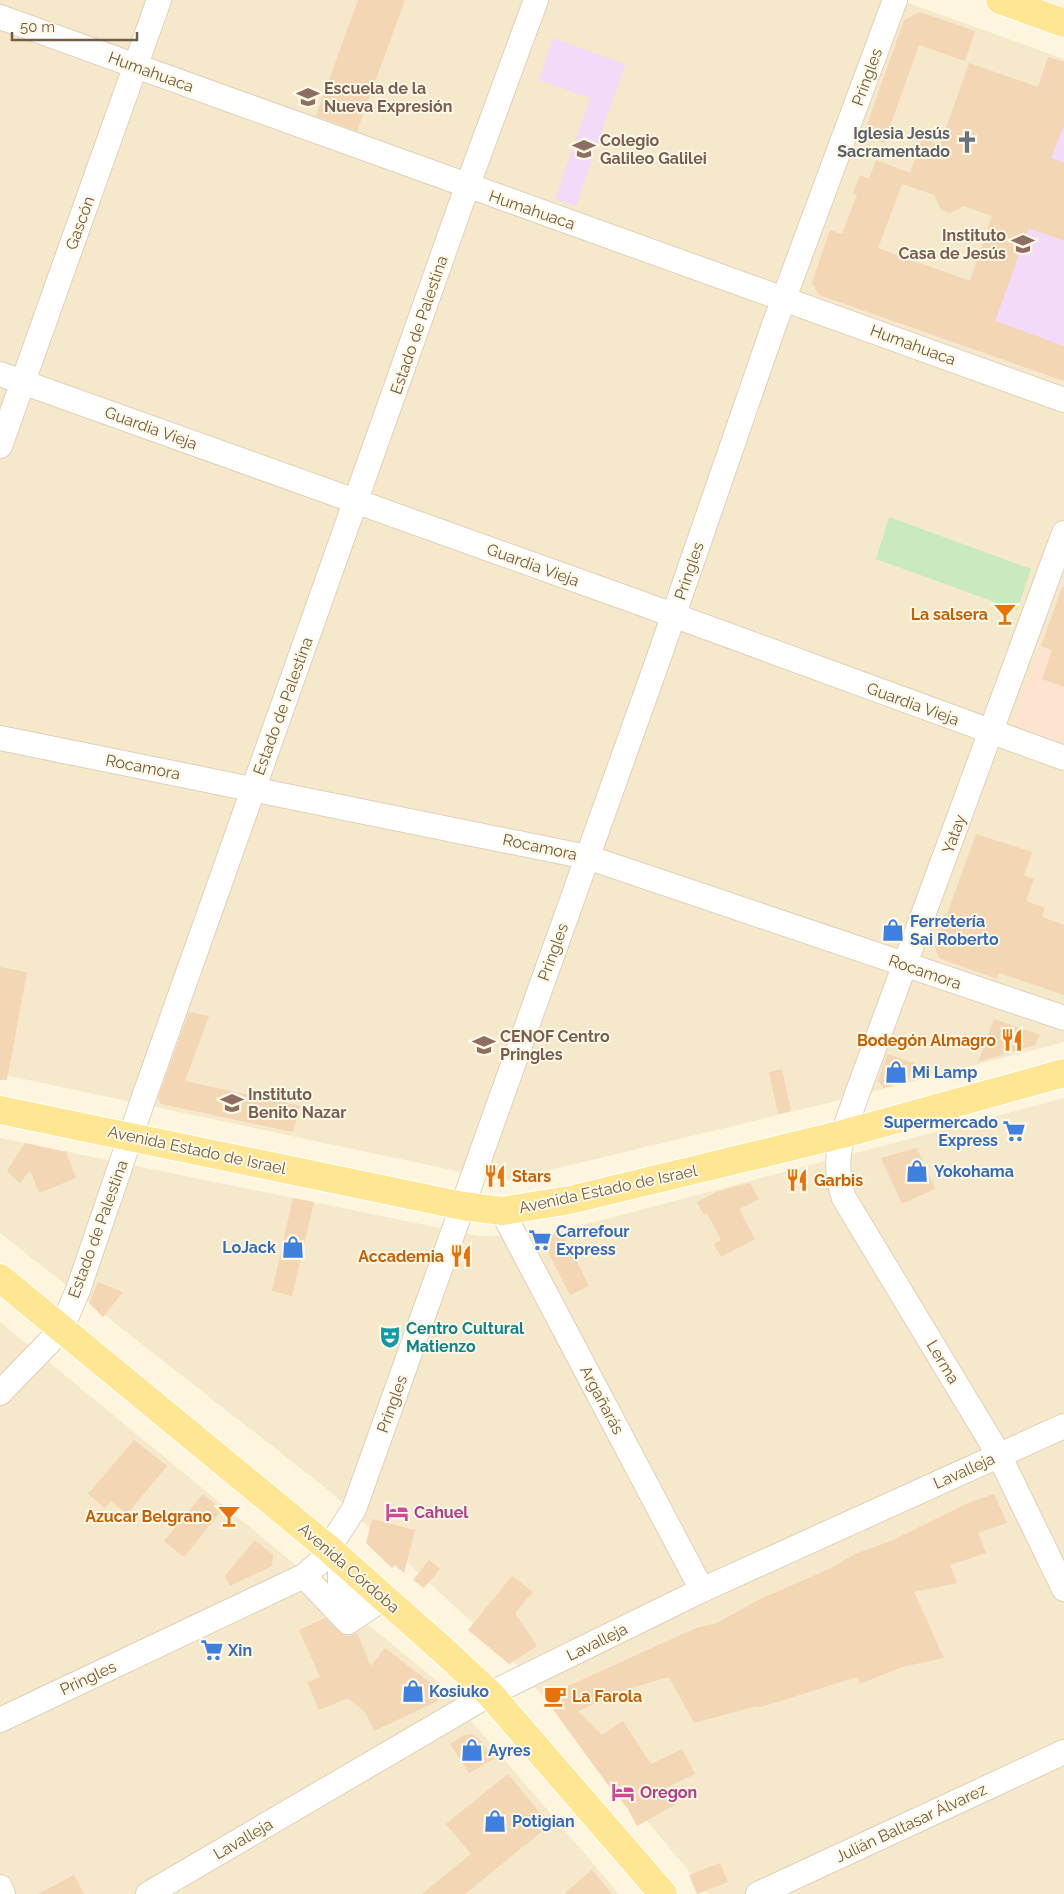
<svg xmlns="http://www.w3.org/2000/svg" width="1064" height="1894" font-family="Raleway,sans-serif">
<rect width="100%" height="100%" fill="#fdf5dd"/>
<g fill="#f5e8cb">
<path d="M0,0h900l164,59v983l-232,60 -328,79 -504,-107z"/>
<path d="M1064,1098v796h-356l-199,-238 -182,-167 -327,-256v-95l479,98 67,-1z"/>
<path d="M0,1322l438,360 181,212h-619z"/>
</g>
<path fill="#fee4d0" d="M1064,582v161l-51,-18z"/>
<g fill="#f2daf8">
<path d="M553,38l72,26 -49,142 -21,-7 35,-101 -51,-18z"/>
<path d="M1048,57l16,5v319l-142,-50 21,-59 27,9z"/>
</g>
<path fill="#c8eabc" d="M889,517l142,52 -14,41 -141,-51z"/>
<g fill="#f3d6b4" fill-rule="evenodd">
<path d="M358,0h47l-48,131 -41,-15z"/>
<path d="M920,12l55,19 -10,30 -46,-16 -35,98 -21,-7 41,-116z"/>
<path d="M1048,57l16,5v63l-13,33 13,5v78l-35,-13 -34,93 69,25v35l-245,-86 -7,-12 18,-53 12,4 15,-40 -4,-1 7,-18 9,4 7,-19 34,13 12,-34 18,6 29,-82 69,24zM902,184l32,11 7,15 9,3 14,-7 28,10 -22,65 -92,-33z"/>
<path d="M1062,587h2v100l-22,-8 10,-29 -11,-4z"/>
<path d="M976,834l56,18 -8,23 10,4 -8,22 19,7 -3,9 22,8v70l-65,-22 -2,6 -58,-21 -4,-11z"/>
<path d="M0,967l27,5 -20,108h-7z"/>
<path d="M189,1012l20,4 -24,65 115,25 -7,26 -132,-28 -3,-6z"/>
<path d="M994,1019l46,16 -5,10 -57,17z"/>
<path d="M887,1054l27,9 -7,19 -23,6 -6,-7z"/>
<path d="M782,1069l9,42 -13,3 -9,-42z"/>
<path d="M25,1143l41,9 10,26 -37,15 -9,-23 -10,13 -13,-12z"/>
<path d="M917,1148l18,41 -33,15 -21,-46z"/>
<path d="M750,1183l9,16 -20,10 16,30 -34,18 -7,-13 7,-4 -14,-27 -3,2 -7,-13 19,-10z"/>
<path d="M293,1198l21,4 -22,94 -20,-5z"/>
<path d="M562,1232l27,54 -19,9 -30,-59z"/>
<path d="M98,1282l25,10 -20,25 -14,-14z"/>
<path d="M134,1440l33,26 -40,48 -16,-13 -6,7 -17,-14z"/>
<path d="M203,1494l19,16 -38,47 -20,-16z"/>
<path d="M994,1494l13,29 -29,10 8,20 -36,12 7,18 -43,9 30,66 -42,9 -42,17 -3,-7 -99,31 -1,-2 -63,17 -25,-46 -41,12 -50,22 24,24 21,-14 28,43 31,-15 13,25 -29,14 9,17 -38,21 -9,-17 -20,-24 -64,-88 152,-69 21,-5 43,-24 69,-30 26,-15 36,-13 77,-38z"/>
<path d="M372,1519l43,11 -11,43 -9,-8 -3,3 -26,-25z"/>
<path d="M255,1540l18,15 -1,11 -42,20 -5,-10z"/>
<path d="M429,1560l11,9 -16,19 -11,-8z"/>
<path d="M512,1576l21,16 -18,21 22,33 -28,18 -41,-34z"/>
<path d="M325,1618l18,17 7,1 7,-3 14,33 14,-18 53,41v12l-64,30 -9,-19 -17,-14 -29,12 -12,-28 13,-5 -21,-47z"/>
<path d="M471,1734l7,4 16,21 -25,14 -19,-29 15,-9z"/>
<path d="M508,1774l42,51 -85,69h-43l49,-40 -25,-30z"/>
<path d="M720,1863l8,19 -31,12 -8,-19z"/>
<path d="M592,1870l20,24h-48z"/>
<path d="M74,1875l10,19h-46z"/>
</g>
<g fill="none" stroke-linecap="round" stroke-linejoin="round">
<defs>
<g id="minor">
<path d="M0,17l1064,383"/>
<path d="M0,374l629,225 435,159"/>
<path d="M0,446l159,-446"/>
<path d="M1064,533l-207,561c-13,38 -27,64 -13,104l155,257 65,134"/>
<path d="M0,738l587,119 477,161"/>
<path d="M502,1211l200,379"/>
<path d="M0,1393l61,-63 17,-40 66,-193 323,-910 69,-187"/>
<path d="M340,1559v26l27,24"/>
<path d="M304,1576l44,46 36,-24"/>
<path d="M0,1720l304,-144 16,-14 34,-53 304,-849 116,-335 121,-325"/>
<path d="M0,1887l3,7"/>
<path d="M148,1894l342,-200 212,-104 362,-164"/>
<path d="M758,1894l306,-142"/>
</g>
<g id="major">
<path d="M1000,0l64,23"/>
<path d="M0,1110l463,96 39,5 68,-11 273,-66 221,-61"/>
<path d="M0,1278l329,271 115,102 46,43 173,200"/>
</g>
</defs>
<use href="#minor" stroke="#e0d1b9" stroke-width="26"/>
<use href="#major" stroke="#fff" stroke-width="30"/>
<use href="#minor" stroke="#fff" stroke-width="24"/>
<use href="#major" stroke="#ffe692" stroke-width="28"/>
</g>
<defs>
<symbol id="school-bare" viewBox="-9 -9 18 18"><path d="M0-5L7-2L0 1L-7-2ZM-4 1L0 2.5L4 1V4Q0 6-4 4Z" fill="#8d6e63" stroke="#fff8e4" stroke-width="2.5" paint-order="stroke"/></symbol>
<symbol id="church-bare" viewBox="-9 -9 18 18"><path d="M-1.2-6h2.4v3.5h3.3v2.4h-3.3V6h-2.4V-.1h-3.3v-2.4h3.3Z" fill="#6b7280" stroke="#fff8e4" stroke-width="2.5" paint-order="stroke"/></symbol>
<symbol id="bar-bare" viewBox="-9 -9 18 18"><path d="M-6-5H6L.8 .8V4.5H3.5V6h-7V4.5H-.8V.8Z" fill="#e8710a" stroke="#fff8e4" stroke-width="2.5" paint-order="stroke"/></symbol>
<symbol id="shop-bare" viewBox="-9 -9 18 18"><path d="M-5-2.5h2.3a2.7 3.5 0 0 1 5.4 0H5L5.5 6h-11ZM-1.5-2.5h3a1.5 2.3 0 0 0-3 0Z" fill="#3f7fe0" stroke="#fff8e4" stroke-width="2.5" paint-order="stroke"/></symbol>
<symbol id="restaurant-bare" viewBox="-9 -9 18 18"><path d="M-5-6h1v4h1v-4h1v4h1v-4h1v5L-1.5 .5V6h-2V.5L-5-1ZM5-6V6H3V1.5H1.5Q1.5-4 5-6Z" fill="#e8710a" stroke="#fff8e4" stroke-width="2.5" paint-order="stroke"/></symbol>
<symbol id="supermarket-bare" viewBox="-9 -9 18 18"><path d="M-6-5.5h2.5l.6 2H6L4.5 2H-2.5L-4.4-4H-6ZM-1.5 3.2a1.3 1.3 0 1 0 .1 0ZM3 3.2a1.3 1.3 0 1 0 .1 0Z" fill="#3f7fe0" stroke="#fff8e4" stroke-width="2.5" paint-order="stroke"/></symbol>
<symbol id="theatre-bare" viewBox="-9 -9 18 18"><path d="M-5-5.5Q0-4 5-5.5V0Q5 5 0 6Q-5 5-5 0ZM-3.3-2.5H-1v1.5H-3.3ZM1-2.5H3.3v1.5H1ZM-2.8 1Q0 5.5 2.8 1Z" fill="#0f9aa8" stroke="#fff8e4" stroke-width="2.5" paint-order="stroke"/></symbol>
<symbol id="hotel-bare" viewBox="-9 -9 18 18"><path d="M-6-4.5h1.5V1H6V5H4.5V3h-9V5H-6ZM-4 0a1.8 1.8 0 1 1 3.6 0ZM.5 0V-2.5h3Q6-2.5 6 0Z" fill="#d1479c" stroke="#fff8e4" stroke-width="2.5" paint-order="stroke"/></symbol>
<symbol id="cafe-bare" viewBox="-9 -9 18 18"><path d="M-5.5-4.5H6V0H3Q3 3.5 0 3.5H-2.5Q-5.5 3.5-5.5 0ZM3-3.2v2h1.7v-2ZM-6 4.5H4V6H-6Z" fill="#e8710a" stroke="#fff8e4" stroke-width="2.5" paint-order="stroke"/></symbol>
</defs>
<g fill-rule="evenodd">
<use href="#school-bare" x="292" y="81" width="32" height="32"/>
<use href="#church-bare" x="951" y="126" width="32" height="32"/>
<use href="#school-bare" x="568" y="133" width="32" height="32"/>
<use href="#school-bare" x="1007" y="228" width="32" height="32"/>
<use href="#bar-bare" x="989" y="598" width="32" height="32"/>
<use href="#shop-bare" x="877" y="914" width="32" height="32"/>
<use href="#restaurant-bare" x="996" y="1024" width="32" height="32"/>
<use href="#school-bare" x="468" y="1029" width="32" height="32"/>
<use href="#shop-bare" x="880" y="1056" width="32" height="32"/>
<use href="#school-bare" x="216" y="1087" width="32" height="32"/>
<use href="#supermarket-bare" x="998" y="1115" width="32" height="32"/>
<use href="#shop-bare" x="901" y="1155" width="32" height="32"/>
<use href="#restaurant-bare" x="479" y="1160" width="32" height="32"/>
<use href="#restaurant-bare" x="781" y="1164" width="32" height="32"/>
<use href="#supermarket-bare" x="524" y="1224" width="32" height="32"/>
<use href="#shop-bare" x="277" y="1231" width="32" height="32"/>
<use href="#restaurant-bare" x="445" y="1240" width="32" height="32"/>
<use href="#theatre-bare" x="374" y="1321" width="32" height="32"/>
<use href="#hotel-bare" x="381" y="1496" width="32" height="32"/>
<use href="#bar-bare" x="213" y="1500" width="32" height="32"/>
<use href="#supermarket-bare" x="196" y="1634" width="32" height="32"/>
<use href="#shop-bare" x="397" y="1675" width="32" height="32"/>
<use href="#cafe-bare" x="539" y="1680" width="32" height="32"/>
<use href="#shop-bare" x="456" y="1734" width="32" height="32"/>
<use href="#hotel-bare" x="607" y="1776" width="32" height="32"/>
<use href="#shop-bare" x="479" y="1805" width="32" height="32"/>
</g>
<g text-anchor="middle" dominant-baseline="central" stroke-width="4" stroke-linejoin="round" paint-order="stroke">
<g font-size="16" fill="#725c45" stroke="#fff8e4">
<text transform="translate(151 72) rotate(20)">Humahuaca</text>
<text transform="translate(867 77) rotate(-70)">Pringles</text>
<text transform="translate(532 210) rotate(19)">Humahuaca</text>
<text transform="translate(80 223) rotate(-70)">Gascón</text>
<text transform="translate(419 325) rotate(-71)">Estado de Palestina</text>
<text transform="translate(913 345) rotate(20)">Humahuaca</text>
<text transform="translate(151 428) rotate(20)">Guardia Vieja</text>
<text transform="translate(533 565) rotate(20)">Guardia Vieja</text>
<text transform="translate(689 571) rotate(-71)">Pringles</text>
<text transform="translate(913 704) rotate(20)">Guardia Vieja</text>
<text transform="translate(283 706) rotate(-70)">Estado de Palestina</text>
<text transform="translate(143 767) rotate(11)">Rocamora</text>
<text transform="translate(954 834) rotate(-70)">Yatay</text>
<text transform="translate(540 847) rotate(12)">Rocamora</text>
<text transform="translate(553 952) rotate(-70)">Pringles</text>
<text transform="translate(925 972) rotate(19)">Rocamora</text>
<text transform="translate(197 1150) rotate(12)">Avenida Estado de Israel</text>
<text transform="translate(608 1189) rotate(-12)">Avenida Estado de Israel</text>
<text transform="translate(98 1229) rotate(-70)">Estado de Palestina</text>
<text transform="translate(943 1362) rotate(59)">Lerma</text>
<text transform="translate(602 1400) rotate(62)">Argañarás</text>
<text transform="translate(392 1404) rotate(-70)">Pringles</text>
<text transform="translate(964 1471) rotate(-24)">Lavalleja</text>
<text transform="translate(349 1568) rotate(41)">Avenida Córdoba</text>
<text transform="translate(597 1642) rotate(-26)">Lavalleja</text>
<text transform="translate(88 1678) rotate(-25)">Pringles</text>
<text transform="translate(911 1823) rotate(-25)">Julián Baltasar Álvarez</text>
<text transform="translate(243 1839) rotate(-30)">Lavalleja</text>
</g>
<g font-size="16" font-weight="bold" fill="#785e54" stroke="#fff8e4" text-anchor="start">
<text x="324" y="88">Escuela de la<tspan x="324" dy="18">Nueva Expresión</tspan></text>
<text x="600" y="140">Colegio<tspan x="600" dy="18">Galileo Galilei</tspan></text>
<text x="1006" y="235" text-anchor="end">Instituto<tspan x="1006" dy="18">Casa de Jesús</tspan></text>
<text x="500" y="1036">CENOF Centro<tspan x="500" dy="18">Pringles</tspan></text>
<text x="248" y="1094">Instituto<tspan x="248" dy="18">Benito Nazar</tspan></text>
</g>
<g font-size="16" font-weight="bold" fill="#5b616d" stroke="#fff8e4" text-anchor="end">
<text x="950" y="133">Iglesia Jesús<tspan x="950" dy="18">Sacramentado</tspan></text>
</g>
<g font-size="16" font-weight="bold" fill="#c56008" stroke="#fff8e4" text-anchor="end">
<text x="988" y="614">La salsera</text>
<text x="996" y="1040">Bodegón Almagro</text>
<text x="512" y="1176" text-anchor="start">Stars</text>
<text x="814" y="1180" text-anchor="start">Garbis</text>
<text x="444" y="1256">Accademia</text>
<text x="212" y="1516">Azucar Belgrano</text>
<text x="572" y="1696" text-anchor="start">La Farola</text>
</g>
<g font-size="16" font-weight="bold" fill="#366cbe" stroke="#fff8e4" text-anchor="start">
<text x="910" y="921">Ferretería<tspan x="910" dy="18">Sai Roberto</tspan></text>
<text x="912" y="1072">Mi Lamp</text>
<text x="998" y="1122" text-anchor="end">Supermercado<tspan x="998" dy="18">Express</tspan></text>
<text x="934" y="1171">Yokohama</text>
<text x="556" y="1231">Carrefour<tspan x="556" dy="18">Express</tspan></text>
<text x="276" y="1247" text-anchor="end">LoJack</text>
<text x="228" y="1650">Xin</text>
<text x="429" y="1691">Kosiuko</text>
<text x="488" y="1750">Ayres</text>
<text x="512" y="1821">Potigian</text>
</g>
<g font-size="16" font-weight="bold" fill="#0d838f" stroke="#fff8e4" text-anchor="start">
<text x="406" y="1328">Centro Cultural<tspan x="406" dy="18">Matienzo</tspan></text>
</g>
<g font-size="16" font-weight="bold" fill="#b23c85" stroke="#fff8e4" text-anchor="start">
<text x="414" y="1512">Cahuel</text>
<text x="640" y="1792">Oregon</text>
</g>
</g>
<path d="M12 32v8h125v-8" fill="none" stroke="#725c45" stroke-width="2.5"/>
<text x="20" y="32" font-size="15" fill="#725c45" stroke="#fff8e4" stroke-width="4" paint-order="stroke">50 m</text>
</svg>
